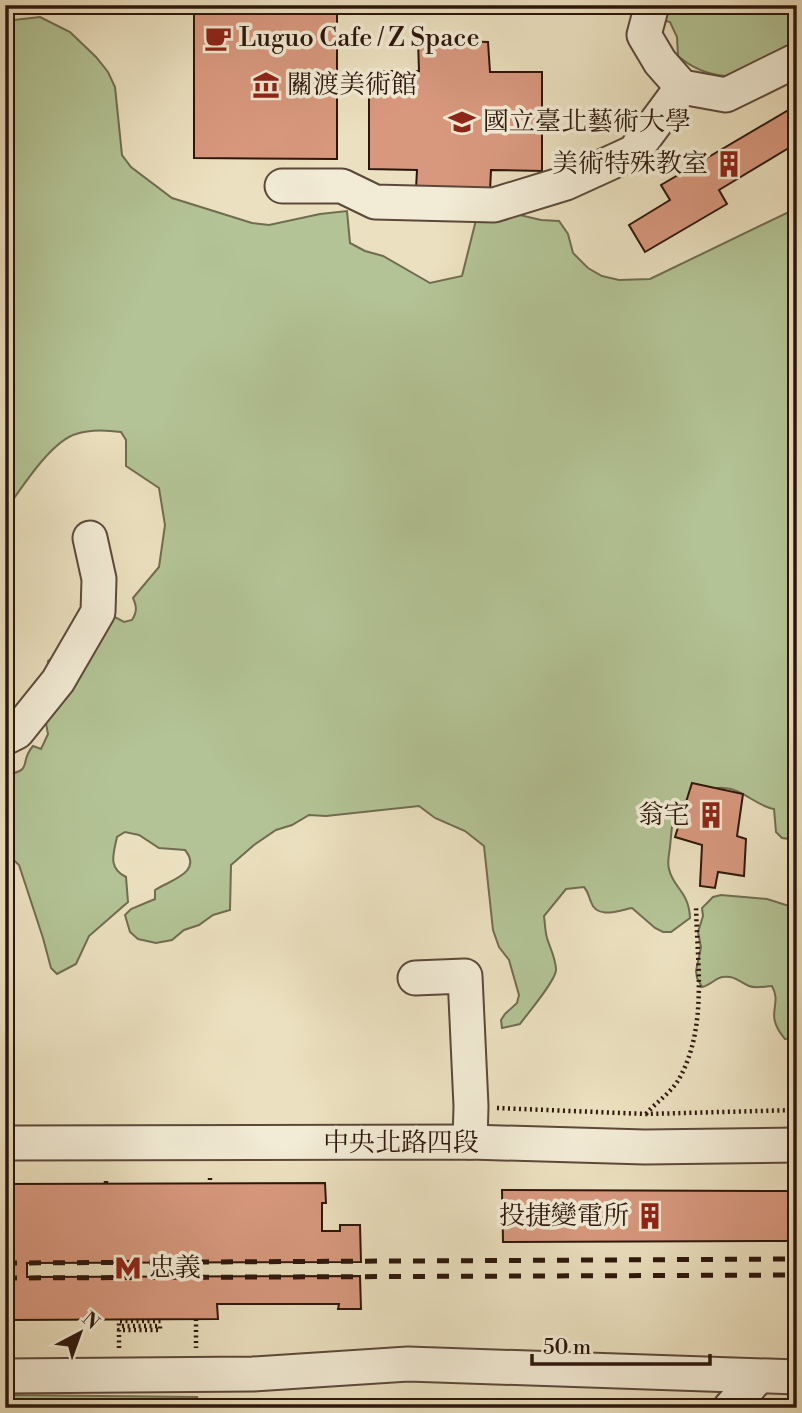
<svg xmlns="http://www.w3.org/2000/svg" width="802" height="1413" font-family="'Libre Bodoni','Noto Serif TC',serif">
<rect width="100%" height="100%" fill="#ebe0bf"/>
<filter id="stains"><feTurbulence type="fractalNoise" baseFrequency=".00286" numOctaves="4"/><feColorMatrix values="0 0 0 0 .2 0 0 0 0 .09 0 0 0 0 .02 0 0 0 .5 -.17"/></filter>
<radialGradient id="worn" r=".72"><stop offset=".6" stop-color="#630" stop-opacity="0"/><stop offset="1" stop-color="#630" stop-opacity=".3"/></radialGradient>
<g fill="#b3c395" stroke="#706c51" stroke-width="2">
<path d="M639,5h158v66c-43,4 -83,16 -119,-15l-1,-19 -7,-15 -15,-4z"/>
<path d="M40,17l30,15 26,25 12,15 7,15 7,68 9,12 41,31 80,25 17,2 51,-11 27,-3 3,32 15,8 18,5 47,27 32,-7 15,-60 30,-4 34,8 18,1 9,13 5,19 15,15 14,8 17,4 31,-1 147,-71v632l-15,-2 -6,-6 -2,-23c-18,-3 -31,-20 -50,-21 -8,-1 -14,2 -21,5 -32,12 -30,24 -33,54 -1,8 -3,15 -1,22 4,19 20,22 21,49l-19,14h-8l-8,-4 -23,-20c-12,2 -35,12 -41,-6 -3,-7 -2,-9 -7,-15l-18,2 -22,27c1,7 1,15 3,22 3,10 9,21 9,32 0,10 -28,43 -36,54l-18,4 -1,-8 4,-6 12,-11 2,-8 -10,-35 -10,-13 -6,-17 -9,-84 -19,-15 -30,-13 -16,-12 -93,10 -17,-1 -17,10 -16,5 -22,15 -23,20 -1,45 -17,5 -14,10 -15,5 -12,10 -16,3 -18,-4 -8,-7 -5,-17 6,-6 24,-10v-9c16,-10 48,-18 30,-40l-26,-2 -20,-13 -14,-3 -8,5c-4,18 -9,31 9,40l2,25 -39,34 -13,28 -19,10 -6,-6 -8,-30 -24,-73 -14,-13v-77c30,-5 13,-12 28,-29l8,3 7,-15 -3,-16 3,-57 61,-47 15,8 8,-2c5,-8 5,-13 1,-22l26,-31 6,-42 -6,-37 -33,-22v-26l-5,-8c-14,-2 -31,-3 -45,2 -26,8 -55,55 -71,77v-490z"/>
<path d="M721,895l46,4 22,7 8,-1v75l-6,3 6,17v38l-12,1c-22,-26 -2,-33 -13,-53 -7,0 -16,3 -23,0 -10,-4 -14,-11 -27,-9 -8,2 -11,8 -20,10l-5,-9 -1,-7 5,-24 -3,-15 5,-16 -1,-8 11,-11z"/>
<path d="M5,1395l193,2 -28,11h-165z"/>
</g>
<g fill="#d8987e" stroke="#2d160d" stroke-width="2">
<path d="M186,5h78v8l-79,-3z"/>
<path d="M194,11l143,1v147l-143,-1z"/>
<path d="M418,40l70,2 2,30h52v99l-51,-1 -1,21 -74,-2 1,-19 -48,-1v-98h50z"/>
<path d="M797,105v38l-78,47 8,14 -82,48 -16,-27 41,-25 -9,-15z"/>
<path d="M692,783l51,11 -6,42 9,3 -2,37 -26,-4 -3,16 -15,-2 2,-41 -27,-8z"/>
<path d="M325,1183l1,20h-4v28h18v-6h20l1,37 -334,1v14l333,-1 1,33h-23l1,-5h-122l1,15 -213,1v-136z"/>
<path d="M502,1190l295,1v50l-294,1z"/>
</g>
<g fill="none" stroke-linecap="round" stroke-linejoin="round">
<defs>
<g id="minor">
<path d="M652,5l-8,30 16,27 22,25 44,8 71,-35"/>
<path d="M282,186h60l33,16 119,3 72,-22 68,-31 48,-65"/>
<path d="M5,738l12,-6 41,-51 40,-69 1,-33 -9,-41"/>
<path d="M415,978l50,-2 6,130 -1,36"/>
<path d="M5,1143l465,-1 175,5 152,-2"/>
<path d="M5,1376l248,-2 155,-10 389,13"/>
<path d="M730,1408l27,-30"/>
</g>
</defs>
<use href="#minor" stroke="#5c483a" stroke-width="37"/>
<g stroke="#2d160d" stroke-width="4.5" stroke-dasharray="2 3.5" stroke-linecap="butt">
<path d="M497,1108l149,6 151,-4"/>
<path d="M646,1114c9,-11 25,-21 33,-35 29,-52 18,-116 17,-174"/>
<path d="M210,1178v5"/>
<path d="M106,1183v-4"/>
<path d="M196,1319v29"/>
<path d="M119,1348v-18h41v-4h-41v-5h42v-2"/>
</g>
<use href="#minor" stroke="#f2ebd5" stroke-width="33"/>
<g stroke="#2d160d" stroke-width="5" stroke-dasharray="12 12" stroke-linecap="butt">
<path d="M5,1263l792,-4"/>
<path d="M5,1278l792,-3"/>
</g>
</g>
<defs>
<symbol id="cafe-bare" viewBox="-9 -9 18 18"><path d="M-5.5-4.5H6V0H3Q3 3.5 0 3.5H-2.5Q-5.5 3.5-5.5 0ZM3-3.2v2h1.7v-2ZM-6 4.5H4V6H-6Z" fill="#8f2418" stroke="#f2ebd5" stroke-width="2.5" paint-order="stroke"/></symbol>
<symbol id="museum-bare" viewBox="-9 -9 18 18"><path d="M0-6L6-3V-2H-6V-3ZM-5-1h2V3h-2ZM-1-1h2V3h-2ZM3-1h2V3H3ZM-6 4H6V6H-6Z" fill="#8f2418" stroke="#f2ebd5" stroke-width="2.5" paint-order="stroke"/></symbol>
<symbol id="university-bare" viewBox="-9 -9 18 18"><path d="M0-5L7-2L0 1L-7-2ZM-4 1L0 2.5L4 1V4Q0 6-4 4Z" fill="#8f2418" stroke="#f2ebd5" stroke-width="2.5" paint-order="stroke"/></symbol>
<symbol id="building-bare" viewBox="-9 -9 18 18"><path d="M-4-6H4V6H1V3H-1V6H-4ZM-2.5-4.3h1.7v1.8h-1.7ZM.8-4.3h1.7v1.8H.8ZM-2.5-1h1.7V.8h-1.7ZM.8-1h1.7V.8H.8Z" fill="#8f2418" stroke="#f2ebd5" stroke-width="2.5" paint-order="stroke"/></symbol>
<symbol id="metro-bare" viewBox="-9 -9 18 18"><path d="M-5.5 5V-5H-3L0 0L3-5H5.5V5H3V-.5L0 4L-3-.5V5Z" fill="#8f2418" stroke="#f2ebd5" stroke-width="2.5" paint-order="stroke"/></symbol>
</defs>
<g fill-rule="evenodd">
<use href="#cafe-bare" x="199" y="19" width="38" height="38"/>
<use href="#museum-bare" x="247" y="66" width="38" height="38"/>
<use href="#university-bare" x="443" y="103" width="38" height="38"/>
<use href="#building-bare" x="710" y="145" width="38" height="38"/>
<use href="#building-bare" x="692" y="796" width="38" height="38"/>
<use href="#building-bare" x="631" y="1197" width="38" height="38"/>
<use href="#metro-bare" x="109" y="1249" width="38" height="38"/>
</g>
<g text-anchor="middle" dominant-baseline="central" stroke-width="7" stroke-linejoin="round" paint-order="stroke">
<g font-size="26" fill="#2d160d" stroke="#f2ebd5" text-anchor="start">
<text x="239" y="38">Luguo Cafe / Z Space</text>
<text x="287" y="85">關渡美術館</text>
<text x="483" y="122">國立臺北藝術大學</text>
<text x="708" y="164" text-anchor="end">美術特殊教室</text>
<text x="690" y="815" text-anchor="end">翁宅</text>
<text x="629" y="1216" text-anchor="end">投捷變電所</text>
<text x="149" y="1268">忠義</text>
</g>
<g font-size="26" fill="#2d160d" stroke="#f2ebd5">
<text x="401" y="1143">中央北路四段</text>
</g>
</g>
<rect width="802" height="1413" fill="none" stroke="#ebe0bf" stroke-width="28"/>
<rect x="7" y="7" width="788" height="1399" fill="none" stroke="#2d160d" stroke-width="3.5"/>
<rect x="14" y="14" width="774" height="1385" fill="none" stroke="#2d160d" stroke-width="2"/>
<g transform="translate(80 1333) rotate(41)" stroke="#f2ebd5" stroke-width="5" paint-order="stroke">
<path d="M0-5L12 26L0 18L-12 26Z" fill="#2d160d"/>
<text y="-10" font-size="19" font-weight="bold" text-anchor="middle" fill="#2d160d">N</text>
</g>
<path d="M532 1354v10h178v-10" fill="none" stroke="#2d160d" stroke-width="3.5"/>
<text x="543" y="1354" font-size="21" fill="#2d160d" stroke="#f2ebd5" stroke-width="5" paint-order="stroke">50 m</text>
<rect width="100%" height="100%" filter="url(#stains)"/>
<rect width="100%" height="100%" fill="url(#worn)"/>
</svg>
